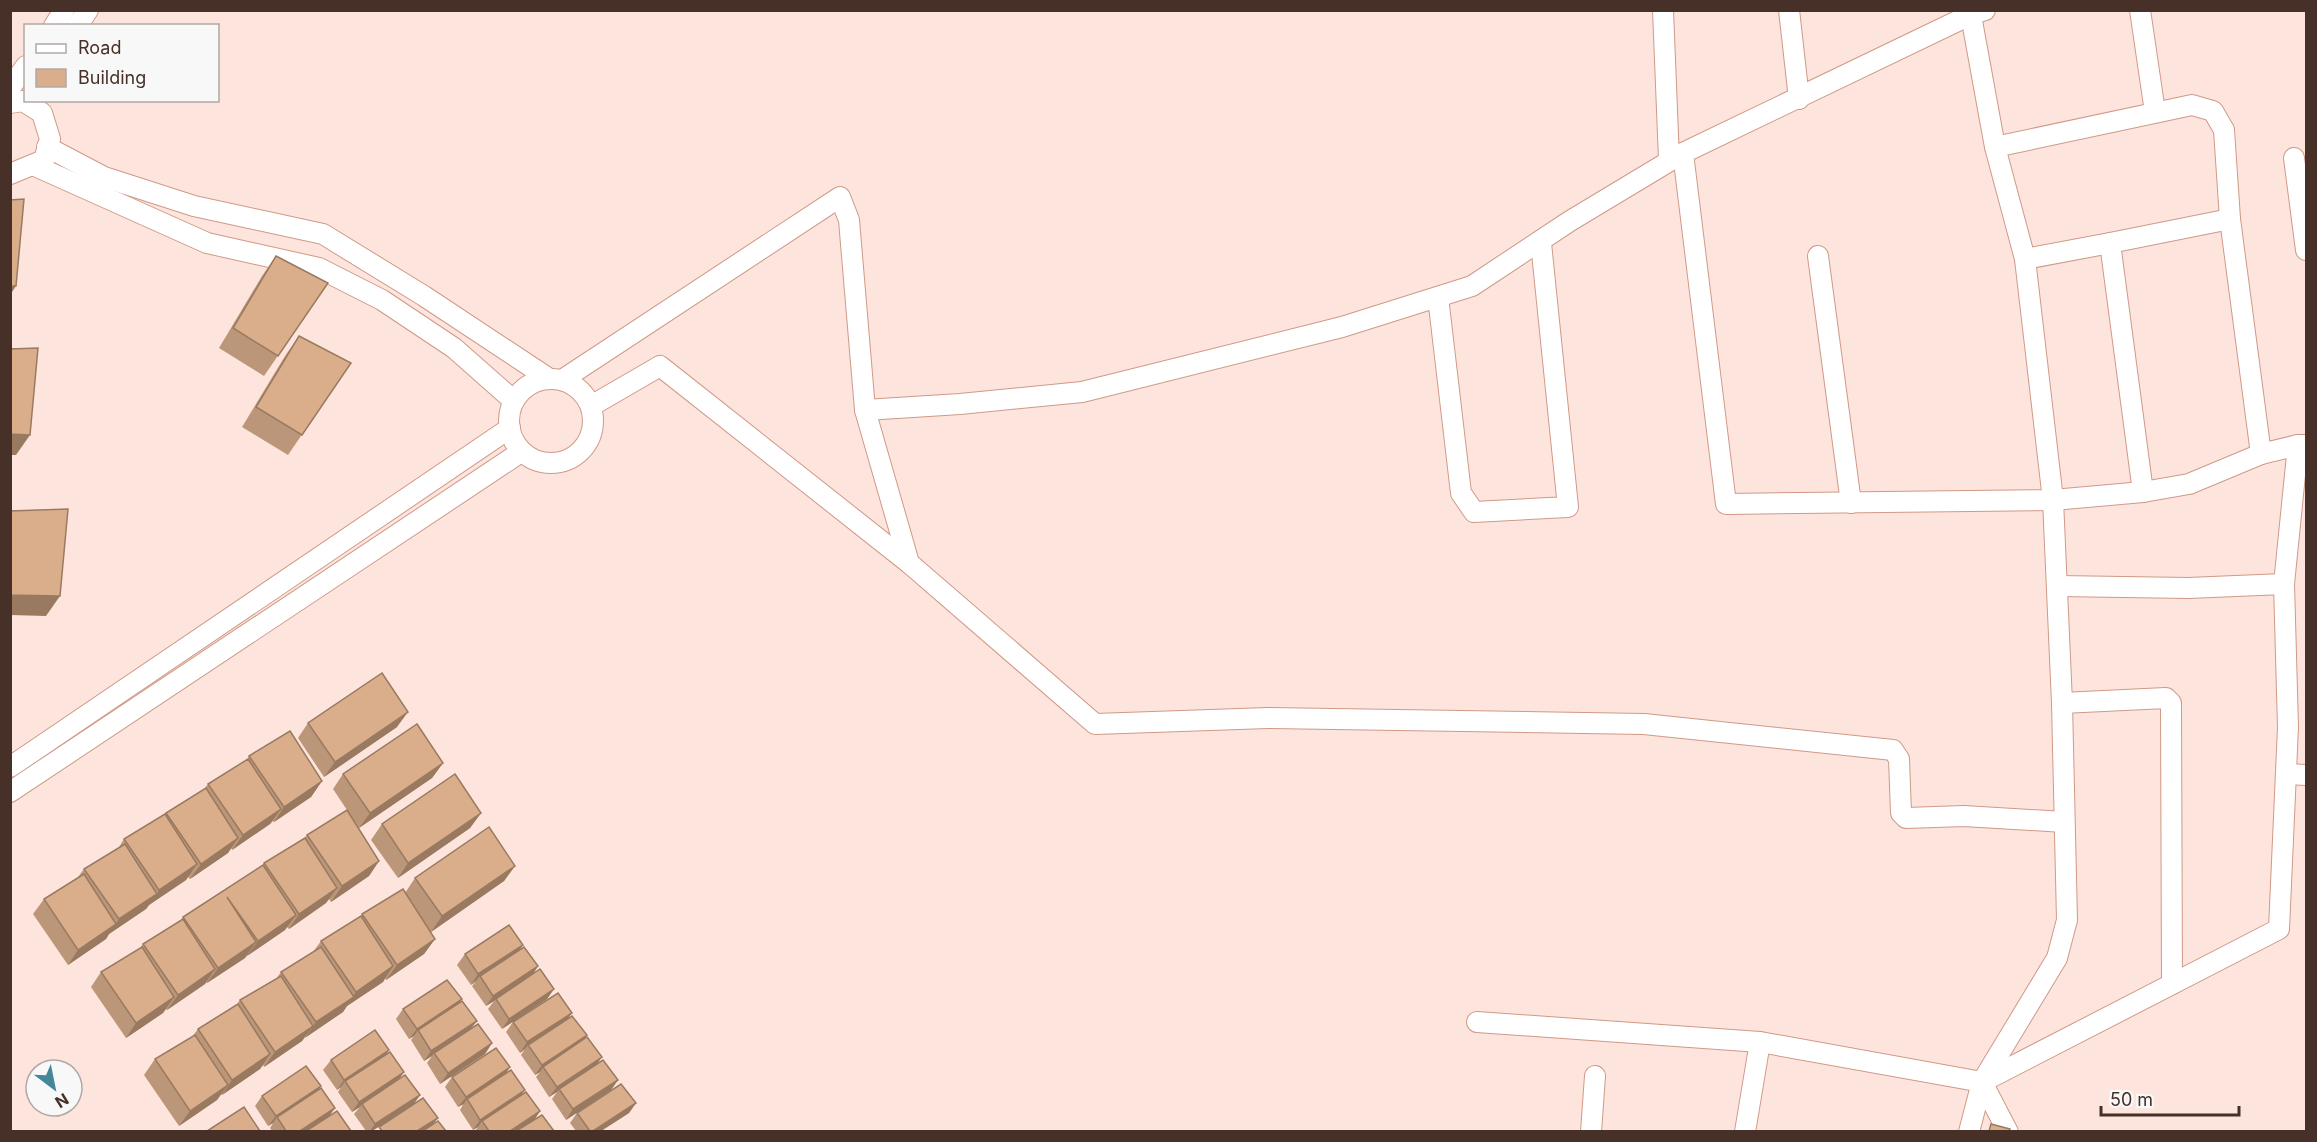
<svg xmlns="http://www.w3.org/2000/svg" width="2317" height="1142" font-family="Inter,sans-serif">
<rect width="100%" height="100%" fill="#fde5dd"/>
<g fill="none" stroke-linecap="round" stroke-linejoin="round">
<defs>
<g id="minor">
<path d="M1663,10l6,150"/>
<path d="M1789,10l10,89"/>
<path d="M1970,10l25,137 30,112 28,241 9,203 5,217 -10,38 -75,124 26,50"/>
<path d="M2140,10l15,102"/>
<path d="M54,26l10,-16"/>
<path d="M77,26l11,-16"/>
<path d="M10,88l16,-22"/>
<path d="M10,103l13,-2 19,12 8,26 -6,21 -34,14"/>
<path d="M47,147l57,30 90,29 129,28 101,62 124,82"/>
<path d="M1995,147l197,-42 21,6 11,19 6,89 31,235"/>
<path d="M1683,153l43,351 327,-4 90,-8 46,-8 72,-30 37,-9"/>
<path d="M2294,158l12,92"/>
<path d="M33,165l174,78 112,25 63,32 72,48 60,53"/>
<path d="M1818,256l33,247"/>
<path d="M2025,259l85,-16"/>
<path d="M1438,297l23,196 13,19 94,-5 -27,-264"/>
<circle cx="551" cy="421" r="42"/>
<path d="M562,380l278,-183 9,23 16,190 44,153 186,161 173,-6 376,6 249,26 6,9 2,54 5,5 58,-2 100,6"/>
<path d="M591,406l69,-40 249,197"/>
<path d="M865,410l95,-6 122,-12 260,-65 130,-41 98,-65 113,-68 287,-138 15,-5"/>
<path d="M2143,492l-33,-249 120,-24"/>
<path d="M2058,586l130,2 96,-4"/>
<path d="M2062,703l104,-5 5,5 1,281"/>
<path d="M10,767l500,-339"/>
<path d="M2287,774l19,1"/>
<path d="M10,792l511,-340"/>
<path d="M1477,1022l283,20 222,40"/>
<path d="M1591,1132l4,-56"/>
<path d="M1745,1132l15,-90"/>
<path d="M1969,1132l13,-50 297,-153 9,-202 -4,-143 14,-139h8"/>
</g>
</defs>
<use href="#minor" stroke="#d09987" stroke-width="22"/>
<use href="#minor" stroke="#fff" stroke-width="20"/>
</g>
<g fill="#bc9678">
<path d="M276,256l52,27 -64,93 -45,-28 43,-72z"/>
<path d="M299,336l52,27 -63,92 -46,-28 43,-71z"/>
<path d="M308,723l89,4 -73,50 -26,-39z"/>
<path d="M249,756l73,25 -11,16 -37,25 -1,-1 -3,3 -38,26 -1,-2 -3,5 -38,26 -2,-2 -2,3 -37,25 -3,4 -37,25 -3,5 -38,26 -35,-51 11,-15 34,-22 6,-8 35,-22 5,-8 80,-50 4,-5 39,-24z"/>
<path d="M443,763l-11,15 -73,50 -26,-39 10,-15z"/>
<path d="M481,813l-11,15 -72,50 -27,-38 11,-16z"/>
<path d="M307,835l72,26 -10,15 -38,26 -2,-3 -3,4 -37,26 -2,-2 -2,3 -38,26v-1l-2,3 -38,25 -1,-1 -1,2 -38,26 -1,-1 -3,4 -37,25 -35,-51 10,-15 39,-24 3,-4 38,-24 2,-3 79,-51 2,-3 40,-25z"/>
<path d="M515,866l-11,15 -73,51 -22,-33 26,40 -11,15 -38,26 -1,-2 -2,4 -36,24 -4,6 -38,25 -3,4 -38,26 -1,-2 -3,4 -38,26 -1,-1 -4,6 -38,26 -35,-51 11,-16 37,-22 6,-8 39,-25 3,-4 36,-21 5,-7 32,-20 8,-11 40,-25 1,-2 43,-21 10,-15z"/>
<path d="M523,945l-3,4 18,17 -5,8 21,15 -7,10 -45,30 -14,-20 6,-8 -8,5 -14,-20 4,-5 -5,4 -14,-20 8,-11z"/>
<path d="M462,999l-4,5 13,24 21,15 -7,11 -45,30 -13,-21 5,-7 -8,5 -13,-21 3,-4 -5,3 -13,-20 7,-10z"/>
<path d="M567,1019l16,21 14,25 21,15 -7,10 -45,30 -14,-21 5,-7 -8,5 -13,-20 4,-5 -5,3 -14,-20 4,-6 -5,4 -14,-21 7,-10z"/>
<path d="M389,1050l-3,5 18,17 -5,7 21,16 -7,10 -41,26h-6l-12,-17 6,-7 -8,5 -14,-20 3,-5 -4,3 -14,-20 8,-10z"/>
<path d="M510,1067l-4,7 16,20 18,17 -6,9 20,11h-79l3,-4 -5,3 -13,-20 4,-7 -6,4 -13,-20 7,-10z"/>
<path d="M321,1086l-4,5 13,25 21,15h-79l-2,-3 3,-5 -5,3 -13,-20 7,-10z"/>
<path d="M636,1103l-7,10 -28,18h-25l-6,-8 7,-10z"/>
</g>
<g fill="#997a61">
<path d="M10,286h6l-6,9z"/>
<path d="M10,434l20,1 -14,20h-6z"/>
<path d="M10,595l50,1 -14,20 -36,-1z"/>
<path d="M408,712l-11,15 -73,50 11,-15z"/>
<path d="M443,763l-11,15 -73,50 11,-15z"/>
<path d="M322,781l-11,16 -37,25 10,-15z"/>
<path d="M281,809l-11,15 -38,26 11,-15z"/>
<path d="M481,813l-11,15 -72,50 10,-15z"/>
<path d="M238,838l-10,15 -38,26 11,-15z"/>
<path d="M379,861l-10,15 -38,26 11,-16z"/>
<path d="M197,864l-11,16 -37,25 -3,4 -37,25 -3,5 -38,26 10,-15 37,-25 4,-6 38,-25 2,-4z"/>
<path d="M515,866l-11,15 -73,51 11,-16z"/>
<path d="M337,888l-11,15 -37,26 10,-15z"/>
<path d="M296,915l-11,15 -38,26 11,-15z"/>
<path d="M435,939l-11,15 -38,26 11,-15z"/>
<path d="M256,942l-11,16 -38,25 11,-15z"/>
<path d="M523,945l-7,10 -36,21 -4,5 -5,4 7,-11z"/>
<path d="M393,966l-10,16 -36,24 -4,6 -38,26 11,-16 36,-24 4,-6z"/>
<path d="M538,966l-7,11 -35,22 -2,2 -8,5 7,-10z"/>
<path d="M215,969l-10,15 -38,26 11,-15z"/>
<path d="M554,989l-7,10 -45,30 7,-10z"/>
<path d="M174,997l-11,16 -37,25 10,-15z"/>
<path d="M462,999l-8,10 -36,21 -4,6 -5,3 8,-10z"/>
<path d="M572,1013l-7,10 -37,22 -3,4 -5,4 7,-11z"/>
<path d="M477,1021l-8,10 -35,22 -2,3 -8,5 7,-10z"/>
<path d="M313,1026l-11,15 -38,26 11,-15z"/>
<path d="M587,1035l-7,10 -37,22 -3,5 -5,3 7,-10z"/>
<path d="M492,1043l-7,11 -45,30 8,-11z"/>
<path d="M389,1050l-7,10 -37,21 -4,6 -4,3 7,-10z"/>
<path d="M270,1054l-10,15 -38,26 10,-15z"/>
<path d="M602,1057l-7,10 -36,22 -2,3 -8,5 8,-10z"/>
<path d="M510,1067l-7,10 -36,22 -3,5 -6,3 8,-10z"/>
<path d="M404,1072l-7,10 -35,22 -2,3 -8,5 7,-10z"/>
<path d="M618,1080l-7,10 -45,30 7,-11z"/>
<path d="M228,1085l-11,15 -38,26 11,-15z"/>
<path d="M321,1086l-8,10 -36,21 -4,6 -5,3 8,-10z"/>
<path d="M525,1090l-7,10 -36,21 -4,6 -5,3 7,-10z"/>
<path d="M420,1095l-7,10 -41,26h-2l5,-7z"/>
<path d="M636,1103l-7,10 -28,18h-8z"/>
<path d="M335,1108l-7,10 -20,13h-8z"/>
<path d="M540,1111l-7,11 -15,9h-8z"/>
<path d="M438,1118l-8,10 -5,3h-8z"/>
</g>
<g fill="#dbae8b" stroke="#997a61" stroke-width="1.5">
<path d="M24,199l-8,87h-6v-86z"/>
<path d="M276,256l52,27 -50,73 -45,-28z"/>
<path d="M299,336l52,27 -49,72 -46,-28z"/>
<path d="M38,348l-8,87 -20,-1v-85z"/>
<path d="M68,509l-8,87 -50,-1v-84z"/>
<path d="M382,673l26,39 -73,50 -27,-39z"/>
<path d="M417,724l26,39 -73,50 -27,-39z"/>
<path d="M290,731l32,50 -38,26 -35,-51z"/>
<path d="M248,759l33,50 -38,26 -35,-51z"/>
<path d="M455,774l26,39 -73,50 -26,-39z"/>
<path d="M206,788l32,50 -37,26 -35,-51z"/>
<path d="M347,810l32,51 -37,25 -35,-51z"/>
<path d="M165,814l32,50 -38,26 -35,-51z"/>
<path d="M489,827l26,39 -73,50 -27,-38z"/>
<path d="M305,838l32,50 -38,26 -35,-51z"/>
<path d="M125,844l32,50 -38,25 -35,-50z"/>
<path d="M263,865l33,50 -38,26 -31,-44 29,45 -38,26 -35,-51z"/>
<path d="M84,874l32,50 -38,26 -34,-51z"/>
<path d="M403,889l32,50 -38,26 -35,-51z"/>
<path d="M361,916l32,50 -37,26 -35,-51z"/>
<path d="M183,919l32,50 -37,26 -35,-51z"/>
<path d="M509,925l14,20 -45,29 -13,-20z"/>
<path d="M142,947l32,50 -38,26 -35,-51z"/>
<path d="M321,947l33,50 -38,25 -35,-50z"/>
<path d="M524,947l14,19 -45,30 -13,-20z"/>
<path d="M540,969l14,20 -45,30 -13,-20z"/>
<path d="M281,976l32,50 -38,26 -35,-52z"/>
<path d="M447,980l15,19 -45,30 -14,-20z"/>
<path d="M558,993l14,20 -45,29 -14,-20z"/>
<path d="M462,1001l15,20 -46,30 -13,-21z"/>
<path d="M238,1004l32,50 -38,26 -34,-51z"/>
<path d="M572,1016l15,19 -45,30 -14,-20z"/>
<path d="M478,1024l14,19 -44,30 -14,-20z"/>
<path d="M375,1030l14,20 -45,30 -13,-20z"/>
<path d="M195,1035l33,50 -38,26 -35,-52z"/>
<path d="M587,1037l15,20 -45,30 -14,-20z"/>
<path d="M496,1048l14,19 -44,30 -14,-20z"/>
<path d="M390,1052l14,20 -45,30 -14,-21z"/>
<path d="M603,1060l15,20 -45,29 -14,-20z"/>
<path d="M306,1066l15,20 -45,30 -14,-20z"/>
<path d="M511,1070l14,20 -45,30 -13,-21z"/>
<path d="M405,1075l15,20 -45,29 -13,-20z"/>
<path d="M621,1084l15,19 -43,28h-3l-13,-18z"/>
<path d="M321,1088l14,20 -35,23h-14l-9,-14z"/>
<path d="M526,1092l14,19 -30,20h-21l-7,-10z"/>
<path d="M423,1098l15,20 -21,13h-35l-3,-4z"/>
<path d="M244,1107l16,24h-53z"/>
<path d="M337,1111l14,20h-45z"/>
<path d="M542,1115l12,16h-38z"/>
<path d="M438,1121l8,10h-23z"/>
<path d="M1991,1124l19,5 -1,2h-20z"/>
</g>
<rect width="2317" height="1142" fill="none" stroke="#463028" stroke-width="24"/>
<rect x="24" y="24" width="195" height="78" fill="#f8f8f8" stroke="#b1a8a5" stroke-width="1.5"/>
<rect x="36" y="44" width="30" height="9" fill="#ffffff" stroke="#b1a8a5" stroke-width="1.5"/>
<text x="78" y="54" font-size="18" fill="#463028">Road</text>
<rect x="36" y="69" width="30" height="18" fill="#dbae8b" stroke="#b1a8a5" stroke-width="1.5"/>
<text x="78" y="84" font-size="18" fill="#463028">Building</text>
<g transform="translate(54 1088) rotate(148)"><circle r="28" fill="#f8f8f8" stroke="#b1a8a5" stroke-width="1.5"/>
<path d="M0-4.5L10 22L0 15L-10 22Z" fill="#458699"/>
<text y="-9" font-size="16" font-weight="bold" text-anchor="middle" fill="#463028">N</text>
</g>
<path d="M2101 1106v9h138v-9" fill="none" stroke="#463028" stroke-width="3"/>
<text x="2110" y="1106" font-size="18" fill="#463028" stroke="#f8f8f8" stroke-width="4.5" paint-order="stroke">50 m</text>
</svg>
